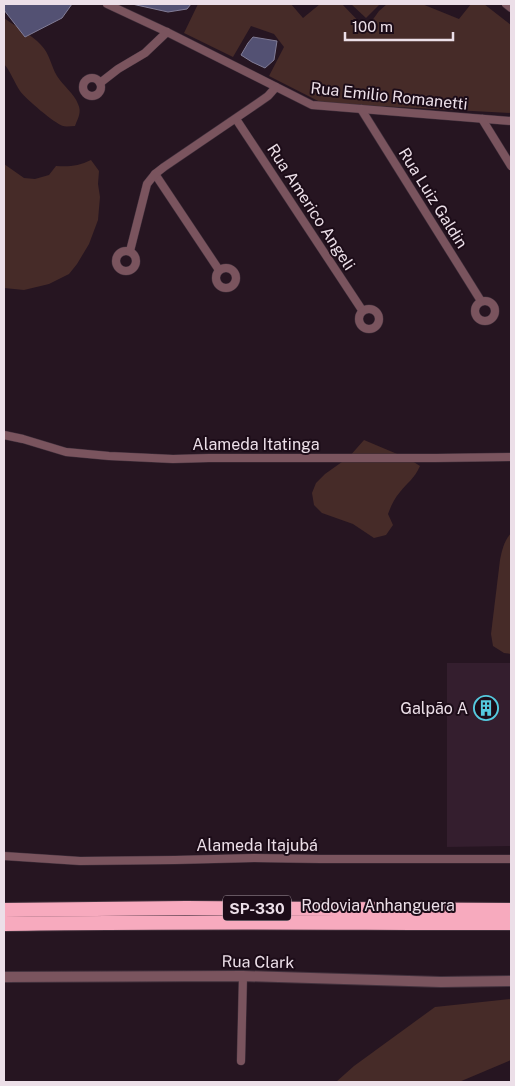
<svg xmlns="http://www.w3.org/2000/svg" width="515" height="1086" font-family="'Public Sans',sans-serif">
<rect width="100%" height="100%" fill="#261521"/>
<path fill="#341e2e" d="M447,663h64v183l-64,1z"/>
<g fill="#462b28">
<path d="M198,4h93l12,14 17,-14h22l24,25 13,-18 8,-7h35l37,15 12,-15h13l27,21v88l-189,-10 -53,-27 15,-29 -10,-13 -23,-8 -18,31 -49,-24z"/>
<path d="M351,4h29l-14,14z"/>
<path d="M4,18c12,9 27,16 37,27 9,9 10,21 16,31 6,10 17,17 21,28 4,8 0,14 -3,22 -4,0 -9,1 -12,0 -9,-3 -37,-27 -43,-35 -6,-9 -9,-19 -16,-27z"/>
<path d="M91,160l8,11 -1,13 2,13 -2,23 -9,24 -12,20 -8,10 -20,10 -25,6 -20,-2v-124l20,14 11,1 14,-4 7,-9c13,1 23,0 35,-6z"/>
<path d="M364,440l45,19 11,7c-6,13 -12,16 -20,26 -6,7 -9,14 -12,22l5,11 -7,10 -12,3 -21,-14 -31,-11 -8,-8 -2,-12 4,-10 9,-9 24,-17z"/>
<path d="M511,533v121l-7,-1 -11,-7 -2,-12 9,-74c2,-10 4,-19 11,-27z"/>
<path d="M511,999v61l-52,22h-123l18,-16 81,-59z"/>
</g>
<g fill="#535173" stroke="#817c96">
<path d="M4,4h68l-10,14 -37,19 -21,-27z"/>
<path d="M132,4h59l-4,5 -19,3z"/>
<path d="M253,37l24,4 -3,19 -9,8 -13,-6 -11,-7 7,-12z"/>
</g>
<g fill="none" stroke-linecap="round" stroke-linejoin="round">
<defs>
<g id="minor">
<path d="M107,4l60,28 145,73 199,16"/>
<path d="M506,4l5,4"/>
<circle cx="92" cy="87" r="9"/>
<path d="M100,83l18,-14 27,-16 22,-21"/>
<path d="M361,109l120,192"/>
<path d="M236,119l126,191"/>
<path d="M482,119l29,47"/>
<path d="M155,174l64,96"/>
<circle cx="126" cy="261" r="10"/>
<path d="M130,251l17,-67 8,-10 9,-7 94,-64 10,-7 8,-9"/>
<circle cx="226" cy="278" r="10"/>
<circle cx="485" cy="311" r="10"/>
<circle cx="369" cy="319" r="10"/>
<path d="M4,435l19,4 43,13 43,4 64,3 36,-1h227l75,-1"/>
<path d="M4,856l76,5 95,-1 79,-2 66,1h191"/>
<path d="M241,1061l2,-85"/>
</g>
<path id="tertiary" d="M4,977l239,-1 198,6 70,-1"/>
<g id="motorway">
<path d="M4,910l182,-2 325,2"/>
<path d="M4,924c169,-3 338,-1 507,-1"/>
</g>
</defs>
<use href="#minor" stroke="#42313d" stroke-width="9"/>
<use href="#tertiary" stroke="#42313d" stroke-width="12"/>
<use href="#motorway" stroke="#42313d" stroke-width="16"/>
<use href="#minor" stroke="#7a545e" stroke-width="8"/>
<use href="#tertiary" stroke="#7a545e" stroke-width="10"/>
<use href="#motorway" stroke="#f7aabe" stroke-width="14"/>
</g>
<defs>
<symbol id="building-ring" viewBox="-11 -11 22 22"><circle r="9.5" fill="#1c0c18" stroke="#55cadf" stroke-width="1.5"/><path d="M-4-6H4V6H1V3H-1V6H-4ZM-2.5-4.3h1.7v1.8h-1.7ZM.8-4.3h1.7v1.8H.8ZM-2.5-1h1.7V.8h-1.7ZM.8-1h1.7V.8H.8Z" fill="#55cadf"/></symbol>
</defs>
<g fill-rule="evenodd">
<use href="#building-ring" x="472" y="694" width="28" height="28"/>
</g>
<g text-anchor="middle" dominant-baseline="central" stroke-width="4" stroke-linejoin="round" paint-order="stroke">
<rect fill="#1c0c18" stroke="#aea0aa" stroke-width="1" x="223" y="895.5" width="68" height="25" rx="4"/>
<g font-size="15" font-weight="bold" fill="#ecdfe8">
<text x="257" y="908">SP-330</text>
</g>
<g font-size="16" fill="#ecdfe8" stroke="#1c0c18">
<text transform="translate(389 96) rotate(6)">Rua Emilio Romanetti</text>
<text transform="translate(433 198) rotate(58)">Rua Luiz Galdin</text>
<text transform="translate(311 207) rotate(57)">Rua Americo Angeli</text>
<text x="256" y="444">Alameda Itatinga</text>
<text x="257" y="845">Alameda Itajubá</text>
<text x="378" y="905">Rodovia Anhanguera</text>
<text transform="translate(258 962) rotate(1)">Rua Clark</text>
</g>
<g font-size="16" fill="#ecdfe8" stroke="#1c0c18" text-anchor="end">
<text x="468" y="708">Galpão A</text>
</g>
</g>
<rect width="515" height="1086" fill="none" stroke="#ecdfe8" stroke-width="10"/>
<path d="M345 32v8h108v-8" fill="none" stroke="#ecdfe8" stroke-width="2.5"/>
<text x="352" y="32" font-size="15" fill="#ecdfe8" stroke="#1c0c18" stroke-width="4" paint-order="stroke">100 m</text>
</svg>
